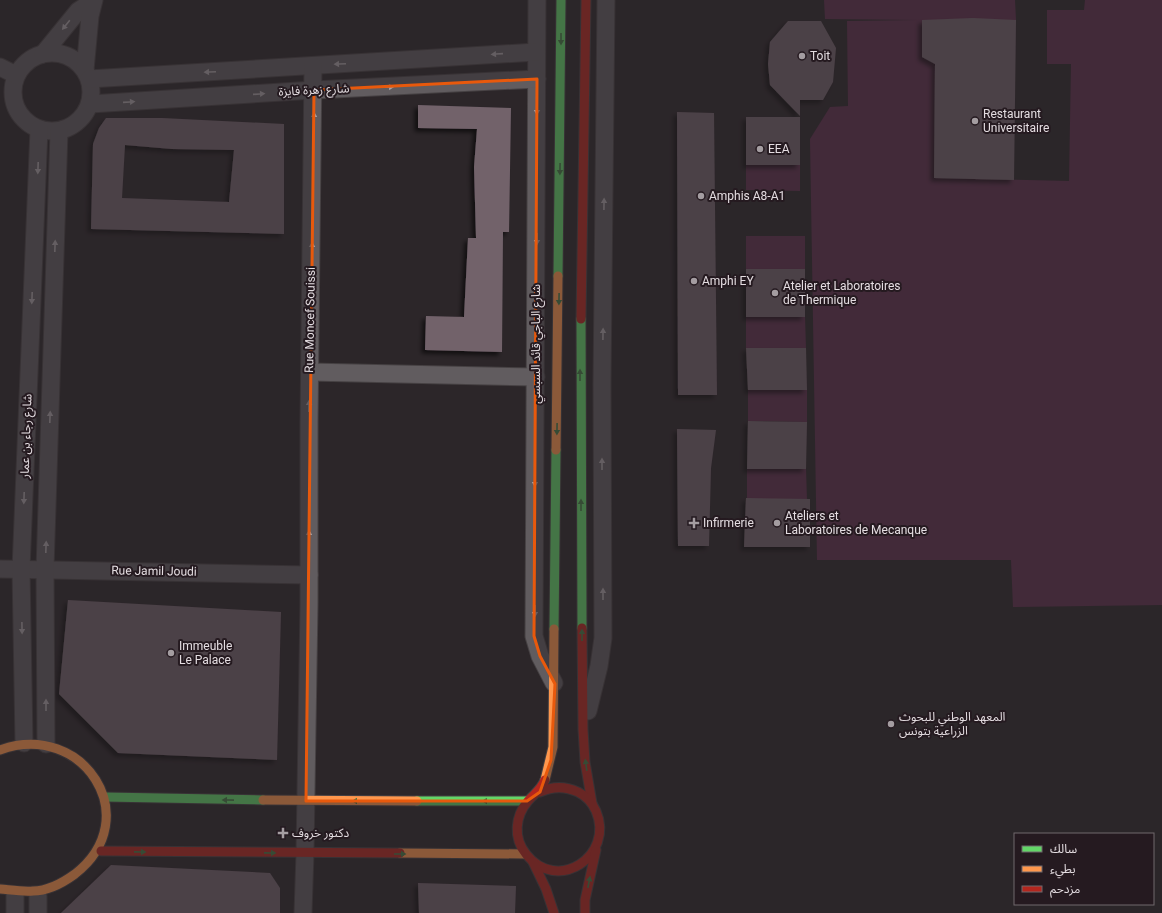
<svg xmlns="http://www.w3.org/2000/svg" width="1162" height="913" font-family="Roboto,'Noto Sans Arabic',sans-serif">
<defs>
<filter id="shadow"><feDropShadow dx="-3.5" dy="3.5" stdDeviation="2" flood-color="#0009"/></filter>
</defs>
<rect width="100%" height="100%" fill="#2c2629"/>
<g fill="#5e2f4c">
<path d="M824,0h191l1,20h-94v37l13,7 -1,114 135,3 2,-117h-24v-54h37l1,-10h77v605l-149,2 -2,-47h-194l-7,-421 20,-32 18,-1 -1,-85 70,-1 -92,-1z"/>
<path d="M746,165h54v26l-54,-1z"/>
<rect x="746" y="236" width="59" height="33"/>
<path d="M746,317h59l1,31h-60z"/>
<path d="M748,390h59v32l-59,-1z"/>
<path d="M747,469h59l1,32 -60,-1z"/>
</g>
<g fill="#72626b" fill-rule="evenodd" filter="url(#shadow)">
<path d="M973,18l43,2 -2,160 -80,-2 1,-114 -13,-7v-37z"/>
<path d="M788,21h33l15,27 -3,34 -10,18h-23v16l-30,-31 -2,-21 2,-22z"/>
<path d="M418,105l93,3 -2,124h-6l-1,120 -77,-2 1,-34 38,1 4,-79h8l-2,-71 3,-38 -59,-1z"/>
<path d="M677,112l37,1 3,282h-39z"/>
<rect x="746" y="117" width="54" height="48"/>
<path d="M106,118h56l122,6v110l-193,-5 2,-85 6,-16zM125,145l47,4 62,1 -5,52 -107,-4z"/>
<rect x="746" y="269" width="59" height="48"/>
<path d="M746,348h60l1,42h-59z"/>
<path d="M748,421l59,1 -1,47h-59z"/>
<path d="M677,429l39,1 -5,38 -2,78h-31z"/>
<path d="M746,498l64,1v48h-66z"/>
<path d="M68,600l213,12 -4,148 -159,-7 -59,-59z"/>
<path d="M111,865l159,8 10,15v25h-219z"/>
<path d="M418,883l98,3 -1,27h-96z"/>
</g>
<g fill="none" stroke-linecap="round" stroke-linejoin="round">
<defs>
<g id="street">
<path d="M537,0l-3,636 6,20 14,27"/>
<circle cx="52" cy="92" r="39"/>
<path d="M43,54l35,-43 15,-10"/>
<path d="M0,67l16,8"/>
<path d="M85,70l5,-54 4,-16"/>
<path d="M89,79l447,-27"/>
<path d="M90,104l224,-14 223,-11"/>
<path d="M310,372l226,5"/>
<path d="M0,569l309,6"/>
<path d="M588,711l11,-45 4,-28 -1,-254 4,-384"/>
<path d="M24,743l-3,-174 18,-440"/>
<path d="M46,744l-1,-175 14,-438"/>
<path d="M15,895v18"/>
<path d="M38,913v-17"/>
<path d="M303,913l2,-60 4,-249v-182l4,-356"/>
</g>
<g id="fast">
<path d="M558,276l3,-276"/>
<path d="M581,319l1,309"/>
<path d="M554,629l2,-179"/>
<path d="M105,797l158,3"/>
<path d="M417,801h110"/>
</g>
<g id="slow">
<path d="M556,450l2,-174"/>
<path d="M0,750c83,-30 147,68 75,124 -11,8 -27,17 -42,17 -10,1 -22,-1 -33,-2"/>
<path d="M545,780l8,-33 1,-118"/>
<path d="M263,800l154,1"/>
<path d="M400,853l125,1"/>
</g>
<g id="jam">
<path d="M581,319l5,-319"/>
<path d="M582,628l1,101 2,33 7,41"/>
<path d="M540,792c13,-6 25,-6 38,0 8,4 14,10 18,19 19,45 -39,83 -70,43 -13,-16 -11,-38 2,-53 7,-8 13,-11 17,-21"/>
<path d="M101,851l299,2"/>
<path d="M533,862l13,27 8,24"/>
<path d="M585,913v-13l11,-50"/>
</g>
</defs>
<use href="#street" stroke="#464143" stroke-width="19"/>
<use href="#fast" stroke="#464143" stroke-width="11"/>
<use href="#slow" stroke="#464143" stroke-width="11"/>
<use href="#jam" stroke="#464143" stroke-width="11"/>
<use href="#street" stroke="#615c5f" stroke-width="17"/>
<use href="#fast" stroke="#63d668" stroke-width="9"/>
<use href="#slow" stroke="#ff974d" stroke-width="9"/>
<use href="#jam" stroke="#b3261e" stroke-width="9"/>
</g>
<defs><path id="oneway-solid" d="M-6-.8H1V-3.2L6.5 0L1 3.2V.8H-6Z"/></defs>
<g fill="#a9a3a6">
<use href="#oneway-solid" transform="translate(66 25) rotate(129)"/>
<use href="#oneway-solid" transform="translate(497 54) rotate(176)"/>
<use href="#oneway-solid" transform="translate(340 64) rotate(177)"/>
<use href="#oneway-solid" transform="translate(210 72) rotate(177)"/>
<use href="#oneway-solid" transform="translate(388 87) rotate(-3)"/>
<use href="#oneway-solid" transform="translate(259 94) rotate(-4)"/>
<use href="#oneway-solid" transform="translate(129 102) rotate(-4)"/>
<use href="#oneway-solid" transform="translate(537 109) rotate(90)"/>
<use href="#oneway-solid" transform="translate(314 118) rotate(-89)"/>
<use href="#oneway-solid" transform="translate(38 168) rotate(92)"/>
<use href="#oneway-solid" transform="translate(604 204) rotate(-89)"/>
<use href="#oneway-solid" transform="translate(537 239) rotate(90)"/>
<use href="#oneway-solid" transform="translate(55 246) rotate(-88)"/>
<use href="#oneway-solid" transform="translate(312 248) rotate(-89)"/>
<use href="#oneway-solid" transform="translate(32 298) rotate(92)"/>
<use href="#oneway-solid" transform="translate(603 334) rotate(-89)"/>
<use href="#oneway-solid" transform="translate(309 406) rotate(-89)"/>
<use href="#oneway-solid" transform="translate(50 417) rotate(-88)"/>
<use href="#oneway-solid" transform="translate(602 464) rotate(-90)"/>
<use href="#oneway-solid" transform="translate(535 481) rotate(90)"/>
<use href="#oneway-solid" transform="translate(24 498) rotate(92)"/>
<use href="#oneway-solid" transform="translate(309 536) rotate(-90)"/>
<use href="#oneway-solid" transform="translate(46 547) rotate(-88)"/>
<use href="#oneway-solid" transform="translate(603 594) rotate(-90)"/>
<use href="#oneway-solid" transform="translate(535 611) rotate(90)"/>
<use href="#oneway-solid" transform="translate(22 628) rotate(89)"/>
<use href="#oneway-solid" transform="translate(46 705) rotate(-90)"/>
</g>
<g fill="#447844">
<use href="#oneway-solid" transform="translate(561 39) rotate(90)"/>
<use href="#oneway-solid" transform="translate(560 169) rotate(91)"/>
<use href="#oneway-solid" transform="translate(559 299) rotate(91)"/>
<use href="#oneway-solid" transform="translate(580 375) rotate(-90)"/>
<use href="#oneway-solid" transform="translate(557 429) rotate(91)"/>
<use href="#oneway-solid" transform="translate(581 505) rotate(-90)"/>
<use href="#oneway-solid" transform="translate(582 635) rotate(-90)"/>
<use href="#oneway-solid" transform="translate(586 765) rotate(-98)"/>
<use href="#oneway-solid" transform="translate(228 800) rotate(-179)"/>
<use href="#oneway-solid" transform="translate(358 801) rotate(180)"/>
<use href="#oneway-solid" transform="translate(488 801) rotate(180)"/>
<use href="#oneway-solid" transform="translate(140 852) rotate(1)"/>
<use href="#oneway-solid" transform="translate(270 853) rotate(1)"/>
<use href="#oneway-solid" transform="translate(400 854)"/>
<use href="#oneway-solid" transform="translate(589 882) rotate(-79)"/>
</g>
<path d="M0 0H1162V913H0ZM537,79l-3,557 6,20 15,28 -4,76 -11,32 -13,9h-221l8,-711z" fill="#2c2629" fill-opacity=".55" fill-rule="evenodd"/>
<path fill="none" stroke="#e8590c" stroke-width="3" stroke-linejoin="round" d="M537,79l-3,557 6,20 15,28 -4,76 -11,32 -13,9h-221l8,-711z"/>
<g fill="#a49da1" stroke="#251a20" stroke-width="1.5">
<circle cx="802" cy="56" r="4"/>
<circle cx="975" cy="121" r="4"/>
<circle cx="760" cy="149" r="4"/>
<circle cx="701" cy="196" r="4"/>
<circle cx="694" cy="281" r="4"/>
<circle cx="775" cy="293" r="4"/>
<path d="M692 517h4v4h4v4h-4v4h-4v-4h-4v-4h4z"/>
<circle cx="777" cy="523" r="4"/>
<circle cx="171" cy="653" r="4"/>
<circle cx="891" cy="724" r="4"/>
<path d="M281 827h4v4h4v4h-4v4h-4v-4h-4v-4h4z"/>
</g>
<g text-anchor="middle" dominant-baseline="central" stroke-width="4" stroke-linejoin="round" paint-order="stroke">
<g font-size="12" fill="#e4dde1" stroke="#251a20" text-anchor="start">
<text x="810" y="56">Toit</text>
<text x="983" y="114">Restaurant<tspan x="983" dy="14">Universitaire</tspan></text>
<text x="768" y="149">EEA</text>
<text x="709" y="196">Amphis A8-A1</text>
<text x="702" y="281">Amphi EY</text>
<text x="783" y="286">Atelier et Laboratoires<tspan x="783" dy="14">de Thermique</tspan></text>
<text x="785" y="516">Ateliers et<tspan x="785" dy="14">Laboratoires de Mecanque</tspan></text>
<text x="703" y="523">Infirmerie</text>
<text x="179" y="646">Immeuble<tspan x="179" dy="14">Le Palace</tspan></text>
<text x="899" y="717">المعهد الوطني للبحوث<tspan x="899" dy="14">الزراعية بتونس</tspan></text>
<text x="292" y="833">دكتور خروف</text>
</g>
<g font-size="12" fill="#e4dde1" stroke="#251a20">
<text transform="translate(314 90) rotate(-3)">شارع زهرة فايزة</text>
<text transform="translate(310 320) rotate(-89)">Rue Moncef Souissi</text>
<text transform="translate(536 344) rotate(-90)">شارع الباجي قائد السبسي</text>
<text transform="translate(26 436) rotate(-88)">شارع رجاء بن عمار</text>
<text transform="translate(154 571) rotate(1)">Rue Jamil Joudi</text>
</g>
</g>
<rect x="1014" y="833" width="140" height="72" fill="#251a20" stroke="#71686d"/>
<rect x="1022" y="846" width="20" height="6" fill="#63d668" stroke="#71686d"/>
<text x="1050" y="853" font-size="12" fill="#e4dde1">سالك</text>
<rect x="1022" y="866" width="20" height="6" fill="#ff974d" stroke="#71686d"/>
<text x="1050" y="873" font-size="12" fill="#e4dde1">بطيء</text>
<rect x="1022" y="886" width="20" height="6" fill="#b3261e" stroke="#71686d"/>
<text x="1050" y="893" font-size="12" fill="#e4dde1">مزدحم</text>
</svg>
